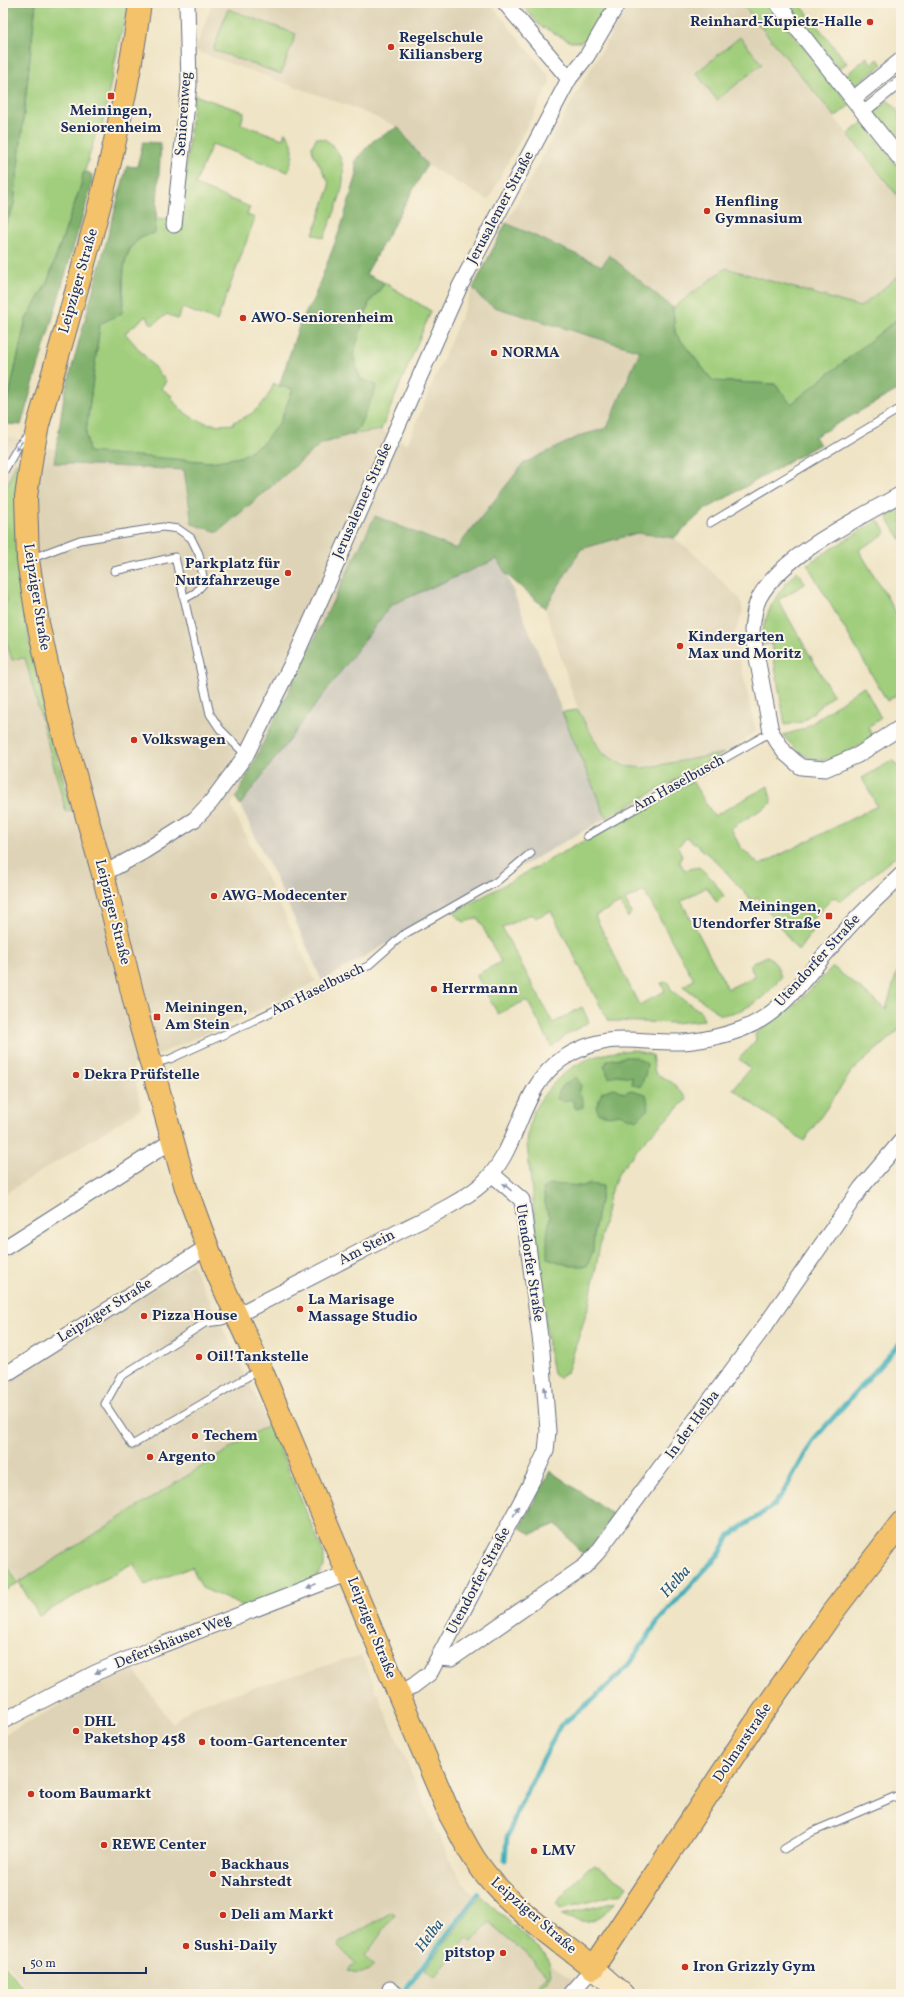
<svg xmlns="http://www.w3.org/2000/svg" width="904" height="1997" font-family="Vollkorn,serif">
<rect width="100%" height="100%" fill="#fcf5e5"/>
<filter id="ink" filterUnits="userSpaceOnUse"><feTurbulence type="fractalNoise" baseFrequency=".025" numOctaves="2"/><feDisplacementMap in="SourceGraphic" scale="8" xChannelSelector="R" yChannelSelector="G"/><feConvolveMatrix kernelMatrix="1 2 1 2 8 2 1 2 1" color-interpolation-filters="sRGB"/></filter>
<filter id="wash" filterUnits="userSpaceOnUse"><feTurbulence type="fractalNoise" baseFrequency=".012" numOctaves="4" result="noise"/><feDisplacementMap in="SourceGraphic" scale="16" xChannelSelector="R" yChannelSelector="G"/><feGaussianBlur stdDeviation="0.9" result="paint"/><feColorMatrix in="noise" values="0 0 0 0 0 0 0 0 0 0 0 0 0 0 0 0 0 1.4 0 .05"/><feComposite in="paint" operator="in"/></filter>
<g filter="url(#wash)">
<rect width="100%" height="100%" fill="#efe4c5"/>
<g fill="#ded3b6">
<path d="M212,3h278l52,64 7,9 1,7 -62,117 -61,-35 -29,-38 -46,-20 -157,-56z"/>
<path d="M630,3h111l160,196v117l-110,89 -78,-24 -104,-126 -7,11 -96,-43 74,-136z"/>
<path d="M473,288l9,11 12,8 146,44 -33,77 -25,7 -58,28 -68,86 -81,-33 -144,290 47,95 38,81 -78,38 -105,45 8,44 -138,86v-760l52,14 -1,14 130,7 8,54 26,8 103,-88 28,-9 32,-5 26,14z"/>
<path d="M637,533l37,5 16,12 50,49 3,12 -9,24 22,96 -31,22 -82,15 -19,-3 -23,-13 -23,-42 -33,-102 36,-59z"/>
<path d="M192,1264l77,160 -250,158 -16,-25v-174z"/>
<path d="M361,1655l68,159 25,54 13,19 22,23 48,43 52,41h-557l-29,-36v-223l129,-68 40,56 22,-17z"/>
</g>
<path fill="#c8c4b8" d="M497,559l9,15 100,244 -284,163 -36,-81 -46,-95 151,-200z"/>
<g fill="#a0ce7c" stroke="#5e7e6d">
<path d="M36,3h94l-11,38 -17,86 -7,9 -14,49 -34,98 -21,36 -23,104v-191l11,-28z"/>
<path d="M521,3h89l-20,35 -9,4h-10l-32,-17z"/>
<path d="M741,3h27l82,102 -15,12z"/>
<path d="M787,3h12l48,60 -8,6z"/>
<path d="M228,9l68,25 -15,40 -68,-24z"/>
<path d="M740,37l22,27 -45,36 -21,-27z"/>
<path d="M867,57l5,7 6,-5 4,6 -30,22 -8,-10z"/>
<path d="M194,95l50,17 -3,12 42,15 2,-7c12,13 8,25 3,40l-76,-28 -17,41 55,22 -3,8 8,3 -38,103 -34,-13 -6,11 -10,-5 -15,11 -6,-9 -21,17 41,48 -5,7 11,8 -1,2c17,22 35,29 63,26l-1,-2c22,-7 33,-19 41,-39l5,3 14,3 -13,33 -18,22 -22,13 -28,5 -123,-9 -3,-20 14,-109 24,-21c-2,-29 -3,-64 31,-70l1,-15 24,2z"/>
<path d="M888,101c16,10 13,28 13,45l-27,-34z"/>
<path d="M863,122l38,49v29l-53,-66z"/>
<path d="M316,138c9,0 14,4 19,10 20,27 -1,63 -11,90l-11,-4 16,-45v-6l-16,-30 -1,-6z"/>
<path d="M726,268l134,39 41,-33v42l-110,89 -16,-21 -62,-3 -38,-48 -2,-25z"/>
<path d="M385,283l46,28 -50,119 -32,5 9,-6 19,-44 -17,-6 -7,-24 16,-52z"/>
<path d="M16,463l5,2 -5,75 4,55 23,108 28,107 -5,2 -41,-154 -13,2 -9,-30v-26l4,-2 -4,-16v-89z"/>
<path d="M901,507v33l-15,-24z"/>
<path d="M878,520l8,13 -27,17 42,71v71l-14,9 -80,-137z"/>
<path d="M797,571l8,13 -27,16 55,95 -31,27 -17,3 -14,-82 -11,2c4,-31 16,-52 37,-74z"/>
<path d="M864,687l17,31 -13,9 5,11c-39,21 -57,38 -90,-3l21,-6 55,-40z"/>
<path d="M578,710l23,42 23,14 19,2 82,-15 -119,65 -44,-106z"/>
<path d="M893,760l8,11v81l-60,49 -7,-4 -22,22 6,5 -20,27 -40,-54 -6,4 -35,-39 -30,-25 -9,10 4,9 -3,6 6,8 14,-3 13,12 12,17 -7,7 -10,-16 -26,14 47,88 27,-13 -6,-11 18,-9c8,3 12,14 14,21 -15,21 -35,35 -60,38l-38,-29 11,-6 -50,-89 -19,9 6,12 -3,6 -8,-15 -25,13 44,89 26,-14 -4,-8 7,-1 4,9 29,21 3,8 -29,3 -67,-2 -57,-110 -16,7 -2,-3h-5l-26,13 51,95 29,-16 7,15 -23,13 -14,12 -25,-47 -29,14 -22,-39 25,-13 -23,-44 -14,4 -8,-6 -1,-4 237,-131 22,35 54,-30 4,17 -41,25 9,19 20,18 117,-59 -15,-28z"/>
<path d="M833,967l53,42 11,-37 4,-4v60l-49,43 -48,70 -71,-52 17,-21 -11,-9 17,-19 -1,-6 41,-30z"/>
<path d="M633,1050l19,5 3,18 18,10 14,16 -43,42 -25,31 -10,24 -20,109 -22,68 -9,5 -5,-4 -5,-29 -21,-201c1,-8 2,-17 4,-25 2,-9 7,-16 13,-24 24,-32 50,-42 89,-45z"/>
<path d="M269,1424l55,130v13l-8,11 -73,28 -41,-18 -10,-21 -47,18 -12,-22 -94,53 -20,-34z"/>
<path d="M3,1559l15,24 -15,9z"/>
<path d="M595,1865l32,21 -5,7 -61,16 -5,-6 29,-32z"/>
<path d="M481,1896l64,58 4,8 2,12 -5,7 -15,13h-4l20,-19 -13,-11 1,-2 -46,-40 -17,20 -5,-4 -32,39 -10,-8z"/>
<path d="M616,1902c-19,20 -28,25 -54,13z"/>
<path d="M392,1912l3,2 -30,42 9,9c-7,8 -16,11 -26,6l7,-8 -17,-17 1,-3z"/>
<path d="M3,1963l23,28 2,3h-18l-7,-10z"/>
</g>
<g fill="#80b16c" stroke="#4e7065">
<path d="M3,3h33l-22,201 -11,28z"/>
<path d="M398,127l29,38 -61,109 19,9 -16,20 -16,52 7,24 17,7 -19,43 -9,6 -28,9 -103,88 -26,-8 -8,-54 -130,-7 10,-67 63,-230 10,1 6,-25 18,1 -6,90c-41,8 -29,50 -33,80l-22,11 -14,109 3,19 123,10 28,-5 22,-13 18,-22 13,-33 -14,-3 21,-63 13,-23 28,-73 16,-53 -2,-14 19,-20z"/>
<path d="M88,172l4,3v9l-71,241 -18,-1 23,-105 21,-36 34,-98 2,-12z"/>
<path d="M506,223l96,43 7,-11 64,53 2,25 38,48 62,3 16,20 110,-88v72l-87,49 6,7 -117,67 -29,27 -37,-5 -56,16 -36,59 -39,-34 -9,-15 -106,46 -151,200 -4,-7 139,-282 81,33 68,-86 58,-28 25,-7 33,-77 -146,-44 -12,-8 -9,-11z"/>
<path d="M625,1057h11l11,7 -2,12 -5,11 -8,-3v-7l-16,-2 -7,3 -5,-12 4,-6z"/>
<path d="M576,1077l5,8 -2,9 4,6v7l-7,2 -5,-10 -7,3 -8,-4 7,-13z"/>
<path d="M614,1088l10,5 7,-3 15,4 3,14 -12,12 -18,-6 -10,2 -10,-2 -3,-7 6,-15z"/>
<path d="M550,1184l32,2 7,-2 14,2 -9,46 -1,20 -6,14h-17l-23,-8v-21l3,-21 -4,-6 -3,-21z"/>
<path d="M550,1471l64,44 -10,16 -20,24 -28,-31 -24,10 -12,-6z"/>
</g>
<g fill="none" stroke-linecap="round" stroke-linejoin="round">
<g stroke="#3eaeb9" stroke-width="5">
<path d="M505,1860l2,-22 11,-29 42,-83 37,-30 31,-30 30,-45 63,-69 9,-17 43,-29 10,-13 31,-54 87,-97"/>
<path d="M402,1994l76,-100"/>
</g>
</g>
</g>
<g filter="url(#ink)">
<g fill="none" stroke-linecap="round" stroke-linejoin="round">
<defs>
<g id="service">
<path d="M3,469l1,2 15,-26 11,-11"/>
<path d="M710,523l191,-115"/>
<path d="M30,559l50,-19 83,-13 15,2 13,9 8,16 5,29 -9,10 -11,6"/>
<path d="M114,571l61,-14 35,157 10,15 26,26"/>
<path d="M587,836l184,-104"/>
<path d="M153,1064l17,-5 55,-25 143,-68 35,-31 93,-53 35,-29"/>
<path d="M235,1316l-13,5 -17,2 -85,54 -15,27 27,41 127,-75"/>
<path d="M784,1849l28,-17 89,-38"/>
</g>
<path id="pedestrian" d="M863,112l38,-31"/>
<g id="minor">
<path d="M505,3l64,76"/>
<path d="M777,3l124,157"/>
<path d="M853,99l48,-39"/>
<path d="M174,225l15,-140 -2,-82"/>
<path d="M901,494c-43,25 -118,60 -142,104 -5,10 -6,22 -7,33l19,101 14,21 16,14 24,2 33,-14 43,-28"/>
<path d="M103,874l40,-22 52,-33 16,-17 35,-47 50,-100 164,-369 109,-207 18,-23 31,-53"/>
<path d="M3,1249l169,-108"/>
<path d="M237,1315c54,-27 107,-55 161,-83 24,-12 64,-30 84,-48 39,-35 36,-95 80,-125 44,-29 72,-16 118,-17 18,0 46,-7 62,-13 43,-16 67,-58 97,-91 19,-23 41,-42 62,-63"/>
<path d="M3,1376l204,-129"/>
<path d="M440,1658l11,1 134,-93 12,-13 170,-230 94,-135 40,-47"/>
<path d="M397,1693l16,-7 17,-13 104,-196 12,-26 2,-20 -6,-79 -20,-152 -30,-26"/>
<path d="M3,1721l92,-48 59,-25 194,-75"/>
<path d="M390,1989l6,5"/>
<path d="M570,1994l23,-26"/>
</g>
<path id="secondary" d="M593,1968l30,26"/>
<path id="primary" d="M140,3c-19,144 -62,282 -102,422l-6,30 -6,42 2,63 10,63 21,95 44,156 36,146 47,168 32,87 43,94 189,446c8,14 15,29 24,43 28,44 79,78 119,110l161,-243 78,-112 69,-90"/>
</defs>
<use href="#service" stroke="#656e82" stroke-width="9"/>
<use href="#pedestrian" stroke="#656e82" stroke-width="13"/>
<use href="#minor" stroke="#656e82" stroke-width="17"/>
<use href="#secondary" stroke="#656e82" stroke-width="23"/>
<use href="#primary" stroke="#656e82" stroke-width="24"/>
<use href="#service" stroke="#fff" stroke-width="7"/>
<use href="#pedestrian" stroke="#fff" stroke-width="11"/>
<use href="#minor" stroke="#fff" stroke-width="15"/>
<use href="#secondary" stroke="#fae7c3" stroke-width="21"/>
<use href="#primary" stroke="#f3c26a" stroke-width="22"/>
</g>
<defs><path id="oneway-solid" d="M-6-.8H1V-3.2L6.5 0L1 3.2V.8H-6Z"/></defs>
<g fill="#8d97ae">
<use href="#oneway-solid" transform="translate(19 446) rotate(126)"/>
<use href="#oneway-solid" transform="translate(507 1187) rotate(-139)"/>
<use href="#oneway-solid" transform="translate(545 1392) rotate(-95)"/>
<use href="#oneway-solid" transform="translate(516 1511) rotate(-62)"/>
<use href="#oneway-solid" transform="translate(312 1587) rotate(159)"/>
<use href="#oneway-solid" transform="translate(100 1671) rotate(156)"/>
</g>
</g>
<g fill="#c8321e" stroke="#fcf5e5" stroke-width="1.5">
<circle cx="870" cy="22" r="4"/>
<circle cx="391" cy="47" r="4"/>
<rect x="107" y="92" width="8" height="8" rx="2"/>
<circle cx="707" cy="211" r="4"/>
<circle cx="243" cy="318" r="4"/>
<circle cx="494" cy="353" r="4"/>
<circle cx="288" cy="573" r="4"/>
<circle cx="680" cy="646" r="4"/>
<circle cx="134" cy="740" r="4"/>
<circle cx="214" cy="896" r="4"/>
<rect x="825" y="912" width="8" height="8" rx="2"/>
<circle cx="434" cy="989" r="4"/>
<rect x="153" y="1013" width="8" height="8" rx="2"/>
<circle cx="76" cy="1075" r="4"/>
<circle cx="300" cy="1309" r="4"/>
<circle cx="144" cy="1316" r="4"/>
<circle cx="199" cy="1357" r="4"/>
<circle cx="195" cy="1436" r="4"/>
<circle cx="150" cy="1457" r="4"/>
<circle cx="76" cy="1731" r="4"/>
<circle cx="202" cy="1742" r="4"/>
<circle cx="31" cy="1794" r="4"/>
<circle cx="104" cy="1845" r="4"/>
<circle cx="534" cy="1851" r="4"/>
<circle cx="213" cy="1874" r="4"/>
<circle cx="223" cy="1915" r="4"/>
<circle cx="186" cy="1946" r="4"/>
<circle cx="503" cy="1953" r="4"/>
<circle cx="685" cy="1967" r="4"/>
</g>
<g text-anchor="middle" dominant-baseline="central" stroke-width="4" stroke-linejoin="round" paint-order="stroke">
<g font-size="15" font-weight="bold" fill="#1b2f5e" stroke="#fcf5e5" text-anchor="start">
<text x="862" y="22" text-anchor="end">Reinhard-Kupietz-Halle</text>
<text x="399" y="38">Regelschule<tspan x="399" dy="17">Kiliansberg</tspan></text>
<text x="111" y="111" text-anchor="middle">Meiningen,<tspan x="111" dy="17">Seniorenheim</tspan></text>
<text x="715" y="202">Henfling<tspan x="715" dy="17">Gymnasium</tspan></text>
<text x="251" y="318">AWO-Seniorenheim</text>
<text x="502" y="353">NORMA</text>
<text x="280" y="564" text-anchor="end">Parkplatz für<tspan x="280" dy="17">Nutzfahrzeuge</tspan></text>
<text x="688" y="637">Kindergarten<tspan x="688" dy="17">Max und Moritz</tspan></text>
<text x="142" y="740">Volkswagen</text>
<text x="222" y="896">AWG-Modecenter</text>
<text x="821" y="907" text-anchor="end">Meiningen,<tspan x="821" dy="17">Utendorfer Straße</tspan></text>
<text x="442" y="989">Herrmann</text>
<text x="165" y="1008">Meiningen,<tspan x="165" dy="17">Am Stein</tspan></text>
<text x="84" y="1075">Dekra Prüfstelle</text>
<text x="308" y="1300">La Marisage<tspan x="308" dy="17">Massage Studio</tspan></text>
<text x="152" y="1316">Pizza House</text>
<text x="207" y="1357">Oil!Tankstelle</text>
<text x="203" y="1436">Techem</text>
<text x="158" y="1457">Argento</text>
<text x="84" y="1722">DHL<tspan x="84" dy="17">Paketshop 458</tspan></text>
<text x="210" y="1742">toom-Gartencenter</text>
<text x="39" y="1794">toom Baumarkt</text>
<text x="112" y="1845">REWE Center</text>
<text x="542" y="1851">LMV</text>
<text x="221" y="1865">Backhaus<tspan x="221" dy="17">Nahrstedt</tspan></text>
<text x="231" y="1915">Deli am Markt</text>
<text x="194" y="1946">Sushi-Daily</text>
<text x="495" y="1953" text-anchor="end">pitstop</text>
<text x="693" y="1967">Iron Grizzly Gym</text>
</g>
<g font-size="15" fill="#1b2f5e" stroke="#fcf5e5">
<text transform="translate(184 114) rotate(-86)">Seniorenweg</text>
<text transform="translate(501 208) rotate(-62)">Jerusalemer Straße</text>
<text transform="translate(79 281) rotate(-74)">Leipziger Straße</text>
<text transform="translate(363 501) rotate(-66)">Jerusalemer Straße</text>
<text transform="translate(36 597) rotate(81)">Leipziger Straße</text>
<text transform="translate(679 784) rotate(-29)">Am Haselbusch</text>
<text transform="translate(112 912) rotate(76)">Leipziger Straße</text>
<text transform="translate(818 961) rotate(-48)">Utendorfer Straße</text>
<text transform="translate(318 990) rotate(-26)">Am Haselbusch</text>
<text transform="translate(367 1248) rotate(-27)">Am Stein</text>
<text transform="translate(529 1263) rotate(81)">Utendorfer Straße</text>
<text transform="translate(105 1311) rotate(-32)">Leipziger Straße</text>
<text transform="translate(693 1425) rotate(-54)">In der Helba</text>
<text transform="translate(479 1581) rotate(-62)">Utendorfer Straße</text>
<text transform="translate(371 1628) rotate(68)">Leipziger Straße</text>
<text transform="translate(173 1642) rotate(-22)">Defertshäuser Weg</text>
<text transform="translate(743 1743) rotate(-56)">Dolmarstraße</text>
<text transform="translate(533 1916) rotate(41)">Leipziger Straße</text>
</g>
<g font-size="16" font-style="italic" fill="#275b7e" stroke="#fcf5e5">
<text transform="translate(676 1582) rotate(-48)">Helba</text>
<text transform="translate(430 1936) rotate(-53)">Helba</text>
</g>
</g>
<rect width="904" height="1997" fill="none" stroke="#fcf5e5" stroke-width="16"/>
<path d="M24 1967v6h122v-6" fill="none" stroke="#1b2f5e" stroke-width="2"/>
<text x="30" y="1967" font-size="12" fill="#1b2f5e" stroke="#fcf5e5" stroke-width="3" paint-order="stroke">50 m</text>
</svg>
